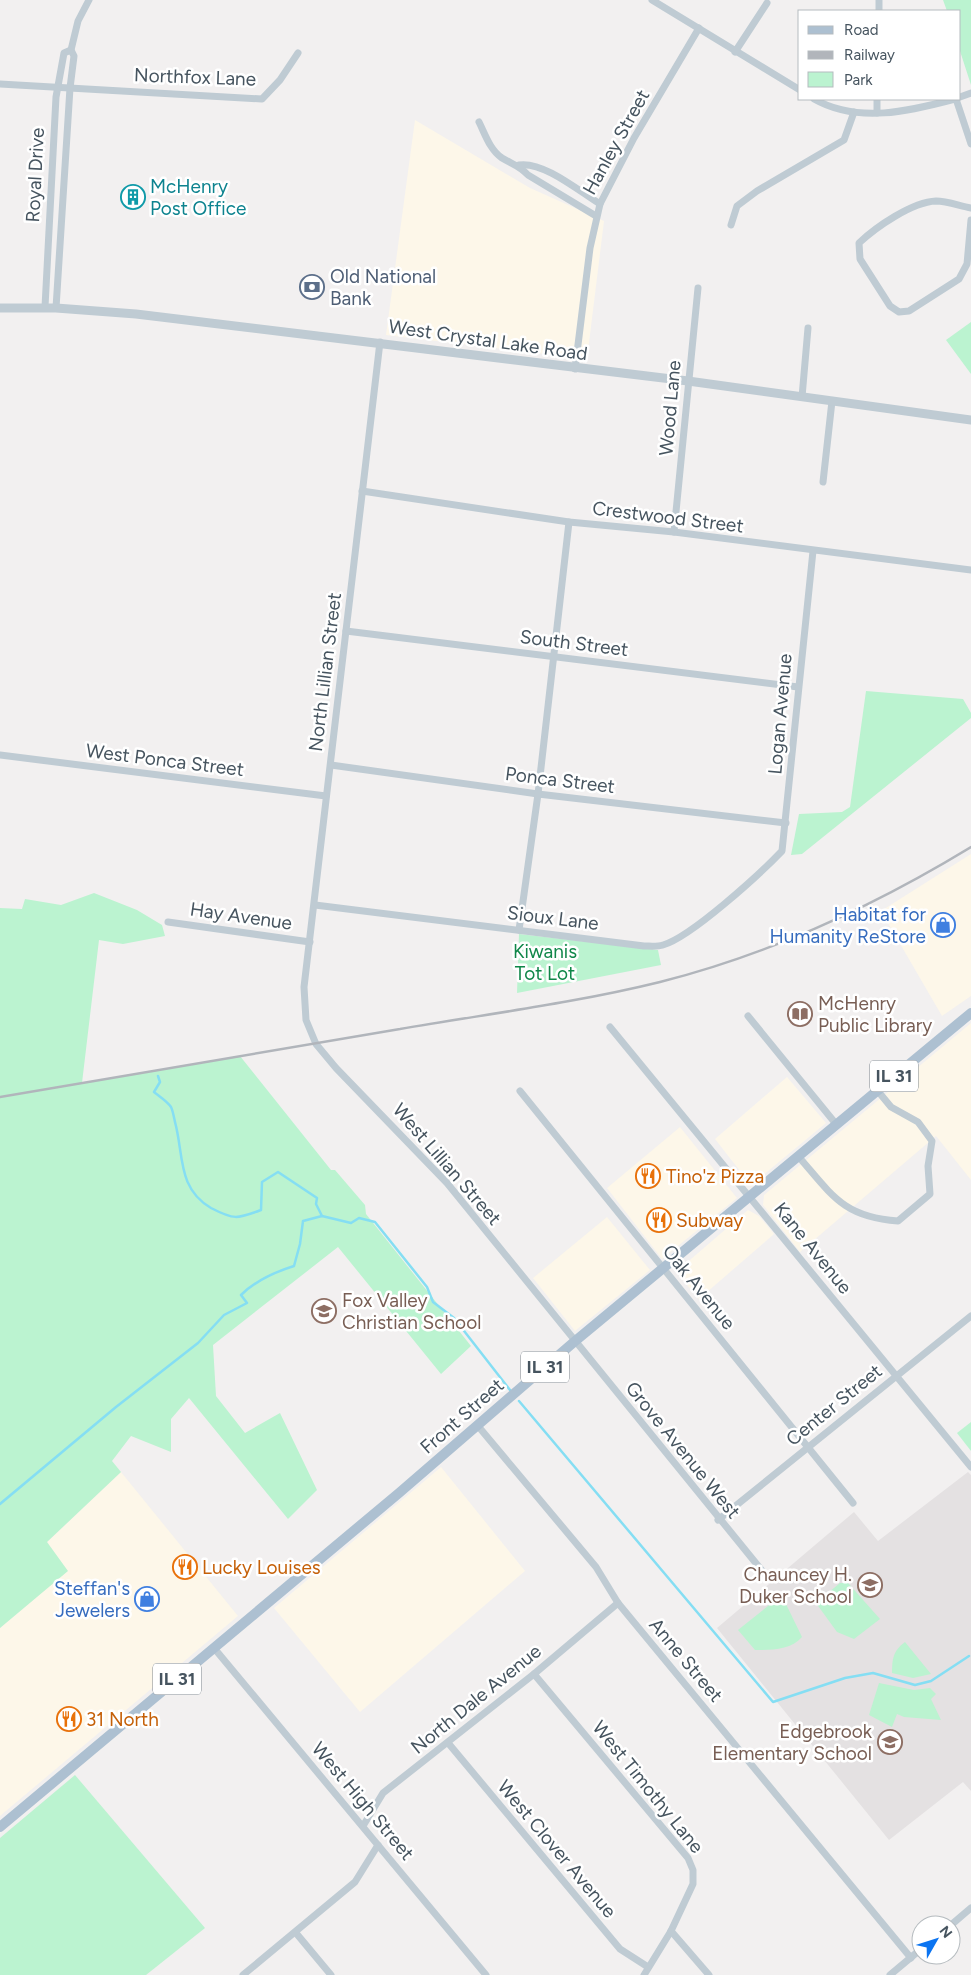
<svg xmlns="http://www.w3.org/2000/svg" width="971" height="1975" font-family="Figtree,sans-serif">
<rect width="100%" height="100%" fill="#f2f0f0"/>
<g fill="#fdf7e9">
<path d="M415,120l115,68 74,33 -17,138 -201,-24z"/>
<path d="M971,854v142l-29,20 -61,-105z"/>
<path d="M971,1023v157l-35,-44 -136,116 -37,-47 1,-10z"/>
<path d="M787,1077l39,46 -75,62 -36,-46z"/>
<path d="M680,1127l57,71 -75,61 -55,-71z"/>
<path d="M748,1210l11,6 15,18 -75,65 -23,-27z"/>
<path d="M607,1217l43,53 -75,61 -42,-53z"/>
<path d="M441,1467l84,104 -165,141 -86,-104z"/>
<path d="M121,1472l117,144 -238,200v-188l67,-57 -20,-29z"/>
</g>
<path fill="#e4e1e2" d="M968,1472l3,3v316l-8,-9 -74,58 -172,-212 137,-116 24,29z"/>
<g fill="#bbf3d0">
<path d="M943,0h28v85l-11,-34v-40h-13z"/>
<path d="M971,322v52l-25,-34z"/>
<path d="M866,691l97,8 8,14v5l-169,136 -11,1 8,-41 43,-2 8,-5z"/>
<path d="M94,893l43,17 25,15 3,11 -42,8 -24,-4 -17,143 158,-27 91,114h4l30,35 1,9 105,132 -30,28 -103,-127 -125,98 3,51 29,37 35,-20 37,77 -29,29 -99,-121 -18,21v33l-40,-16 -19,25 9,11 -74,70 21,29 -68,57v-720l22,1 3,-10 36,6z"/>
<path d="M519,934l139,16 3,15 -144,28z"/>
<path d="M971,1422v29l-14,-18z"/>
<path d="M840,1583h8l32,36 -26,20 -17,-7 -21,-29z"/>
<path d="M778,1598l6,2 18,37c-11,13 -30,13 -47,13l-17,-20z"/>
<path d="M905,1642l26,32 -18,4 -21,-5c0,-14 1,-22 13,-31z"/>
<path d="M879,1683l35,7 16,-2 6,6 -5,5 10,21 -37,-3 -7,-3 -5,13 -23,-12z"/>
<path d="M75,1775l130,153 -59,47h-146v-137z"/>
</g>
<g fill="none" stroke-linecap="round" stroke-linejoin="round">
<g stroke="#85def3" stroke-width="2.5">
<path d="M158,1076l2,6 -6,10c5,4 14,10 17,15 2,4 3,11 4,15 9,33 2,66 36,86 23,12 26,11 50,2l1,-28 16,-10 39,26 -1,6 6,12 29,7 8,-5 16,4 52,65 6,15 21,16 56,72"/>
<path d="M519,1401l254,301 72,-24 28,-5 42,12 16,-4 38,-25"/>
<path d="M0,1504l116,-97 82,-64 26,-28 23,-12 -6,-8c15,-15 34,-23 53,-29l6,-22 3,-23 19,-5"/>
</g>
<g stroke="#bfcbd3" stroke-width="7">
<path d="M652,0l148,90"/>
<path d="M879,0v11"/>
<path d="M735,52l32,-49"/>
<path d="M0,84l262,15 18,-19 18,-27"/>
<path d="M960,97l11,-4"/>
<path d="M814,99c44,25 96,12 141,0"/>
<path d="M956,99l15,45"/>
<path d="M877,113v-14"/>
<path d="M479,122c6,12 11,28 23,36 10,6 18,8 26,17l68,41"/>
<path d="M519,165c24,-4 60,26 81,39"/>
<path d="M971,208c-11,-2 -24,-7 -35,-7 -24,1 -60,26 -77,42l1,16 30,47 9,6 10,-1 50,-32 8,-15 4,-44"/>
<path d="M731,225l6,-19 20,-15 87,-51 10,-28"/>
<path d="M45,307l11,-210 8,-44 7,-3"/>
<path d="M56,308l14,-220 4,-32 -3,-6 7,-29 11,-21"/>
<path d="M380,342l-76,645 2,33 10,24 20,24 111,115 321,395"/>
<path d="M575,369l15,-121 10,-44 34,-66 65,-110"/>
<path d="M802,397l6,-69"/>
<path d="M823,482l9,-81"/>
<path d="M362,491l207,31 105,10 297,38"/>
<path d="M674,532l24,-244"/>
<path d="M346,631l452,56"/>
<path d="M0,755l326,41"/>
<path d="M331,765l207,29 248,29"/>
<path d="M315,905l329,41c6,0 13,1 19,-1 28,-8 97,-71 119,-94l31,-300"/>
<path d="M168,922l142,20"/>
<path d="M519,930l19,-136 31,-272"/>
<path d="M748,1016l88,108"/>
<path d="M610,1027l361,440"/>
<path d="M520,1091l333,412"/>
<path d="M798,1156c34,39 45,61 100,65l32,-27 -2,-28 4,-25 -14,-19 -27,-15 -14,-17"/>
<path d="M478,1426l118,141 22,36 293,355"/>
<path d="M718,1520l253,-204"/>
<path d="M214,1648l272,327"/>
<path d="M534,1674l154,184 5,12v14l-22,47 -27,44"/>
<path d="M449,1744l171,205 28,18"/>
<path d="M363,1826l20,-33 151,-119 84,-71"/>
<path d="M951,1925l20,-17"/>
<path d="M671,1931l38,44"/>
<path d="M296,1933l35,42"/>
<path d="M243,1975l112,-93 23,-37"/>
<path d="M890,1975l31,-26"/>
</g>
<path stroke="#bfcbd3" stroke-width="9" d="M0,308h56l80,6 552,67 283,39"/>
<path stroke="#adc0d1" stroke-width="10" d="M0,1827l399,-334 175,-151 397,-329"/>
<path stroke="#b1b5bb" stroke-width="2.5" d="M0,1097c134,-22 267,-45 400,-68 87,-15 175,-26 260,-47 111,-28 214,-76 311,-135"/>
</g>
<defs>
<symbol id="building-ring" viewBox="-11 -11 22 22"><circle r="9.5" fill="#fff" stroke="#0f9aa8" stroke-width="1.5"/><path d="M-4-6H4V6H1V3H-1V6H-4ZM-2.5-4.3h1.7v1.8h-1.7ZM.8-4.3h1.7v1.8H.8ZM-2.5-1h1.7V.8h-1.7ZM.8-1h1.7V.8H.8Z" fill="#0f9aa8"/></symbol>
<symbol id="bank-ring" viewBox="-11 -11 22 22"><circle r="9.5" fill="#fff" stroke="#5c6f8a" stroke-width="1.5"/><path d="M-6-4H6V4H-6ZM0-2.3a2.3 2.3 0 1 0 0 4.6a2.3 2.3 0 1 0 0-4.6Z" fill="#5c6f8a"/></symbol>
<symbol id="shop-ring" viewBox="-11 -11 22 22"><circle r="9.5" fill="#fff" stroke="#3f7fe0" stroke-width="1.5"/><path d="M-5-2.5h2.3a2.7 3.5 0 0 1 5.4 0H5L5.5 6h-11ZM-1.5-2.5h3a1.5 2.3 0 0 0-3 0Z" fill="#3f7fe0"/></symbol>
<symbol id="library-ring" viewBox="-11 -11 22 22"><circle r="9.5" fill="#fff" stroke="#8d6e63" stroke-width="1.5"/><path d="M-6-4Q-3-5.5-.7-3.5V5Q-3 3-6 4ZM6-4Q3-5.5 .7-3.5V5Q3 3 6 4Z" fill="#8d6e63"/></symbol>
<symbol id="restaurant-ring" viewBox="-11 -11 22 22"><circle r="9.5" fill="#fff" stroke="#e8710a" stroke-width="1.5"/><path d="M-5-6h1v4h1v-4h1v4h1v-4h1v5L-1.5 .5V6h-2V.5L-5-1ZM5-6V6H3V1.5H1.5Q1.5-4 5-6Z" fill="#e8710a"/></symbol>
<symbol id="school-ring" viewBox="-11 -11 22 22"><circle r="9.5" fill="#fff" stroke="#8d6e63" stroke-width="1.5"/><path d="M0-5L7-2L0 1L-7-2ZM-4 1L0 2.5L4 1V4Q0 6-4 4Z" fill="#8d6e63"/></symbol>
</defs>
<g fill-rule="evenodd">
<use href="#building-ring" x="119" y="183" width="28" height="28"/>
<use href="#bank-ring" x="298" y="273" width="28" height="28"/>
<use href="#shop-ring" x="929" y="911" width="28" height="28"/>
<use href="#library-ring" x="786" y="1000" width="28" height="28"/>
<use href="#restaurant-ring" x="634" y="1162" width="28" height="28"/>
<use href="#restaurant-ring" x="645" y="1206" width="28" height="28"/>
<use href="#school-ring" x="310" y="1297" width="28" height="28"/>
<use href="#restaurant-ring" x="171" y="1553" width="28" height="28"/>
<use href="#school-ring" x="856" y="1571" width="28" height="28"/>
<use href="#shop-ring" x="133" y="1585" width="28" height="28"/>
<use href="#restaurant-ring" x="55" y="1705" width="28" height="28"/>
<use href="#school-ring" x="876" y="1728" width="28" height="28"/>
</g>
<g text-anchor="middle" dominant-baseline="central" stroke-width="5" stroke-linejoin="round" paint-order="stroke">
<g fill="#fff" stroke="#7e878f" stroke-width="1">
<rect x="870" y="1060.5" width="48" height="31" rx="4"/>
<rect x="521" y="1351.5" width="48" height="31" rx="4"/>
<rect x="153" y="1663.5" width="48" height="31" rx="4"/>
</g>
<g font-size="18" font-weight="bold" fill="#46545f">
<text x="894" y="1076">IL 31</text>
<text x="545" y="1367">IL 31</text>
<text x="177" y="1679">IL 31</text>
</g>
<g font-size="19" fill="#46545f" stroke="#fff">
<text transform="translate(195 77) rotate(2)">Northfox Lane</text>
<text transform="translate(616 142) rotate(-61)">Hanley Street</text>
<text transform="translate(35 175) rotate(-87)">Royal Drive</text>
<text transform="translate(488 340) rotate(8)">West Crystal Lake Road</text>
<text transform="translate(670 408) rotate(-85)">Wood Lane</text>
<text transform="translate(668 517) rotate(7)">Crestwood Street</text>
<text transform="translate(574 643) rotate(7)">South Street</text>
<text transform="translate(325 672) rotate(-83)">North Lillian Street</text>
<text transform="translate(780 714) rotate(-85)">Logan Avenue</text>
<text transform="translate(165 760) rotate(7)">West Ponca Street</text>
<text transform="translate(560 780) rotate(7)">Ponca Street</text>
<text transform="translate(241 916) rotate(8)">Hay Avenue</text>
<text transform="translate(553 918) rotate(7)">Sioux Lane</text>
<text transform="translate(447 1164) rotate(49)">West Lillian Street</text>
<text transform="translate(813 1248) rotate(51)">Kane Avenue</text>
<text transform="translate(699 1287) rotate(51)">Oak Avenue</text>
<text transform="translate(834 1405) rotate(-39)">Center Street</text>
<text transform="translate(462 1416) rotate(-41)">Front Street</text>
<text transform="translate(683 1450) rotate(51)">Grove Avenue West</text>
<text transform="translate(686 1660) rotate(50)">Anne Street</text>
<text transform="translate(476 1699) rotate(-39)">North Dale Avenue</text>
<text transform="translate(648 1787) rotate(51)">West Timothy Lane</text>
<text transform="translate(363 1801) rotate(50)">West High Street</text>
<text transform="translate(557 1849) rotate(50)">West Clover Avenue</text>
</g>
<g font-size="19" fill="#0d838f" stroke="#fff" text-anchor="start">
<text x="150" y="186">McHenry<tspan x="150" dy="22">Post Office</tspan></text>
</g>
<g font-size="19" fill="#4e5e75" stroke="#fff" text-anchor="start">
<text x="330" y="276">Old National<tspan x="330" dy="22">Bank</tspan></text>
</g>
<g font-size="19" fill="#366cbe" stroke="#fff" text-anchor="end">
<text x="926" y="914">Habitat for<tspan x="926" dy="22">Humanity ReStore</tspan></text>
<text x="130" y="1588">Steffan's<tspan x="130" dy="22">Jewelers</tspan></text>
</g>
<g font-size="19" fill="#108749" stroke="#fff">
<text x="545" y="951">Kiwanis<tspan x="545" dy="22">Tot Lot</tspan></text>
</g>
<g font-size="19" fill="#785e54" stroke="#fff" text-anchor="start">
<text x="818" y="1003">McHenry<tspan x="818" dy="22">Public Library</tspan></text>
<text x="342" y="1300">Fox Valley<tspan x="342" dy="22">Christian School</tspan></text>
<text x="852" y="1574" text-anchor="end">Chauncey H.<tspan x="852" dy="22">Duker School</tspan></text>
<text x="872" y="1731" text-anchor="end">Edgebrook<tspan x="872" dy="22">Elementary School</tspan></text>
</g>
<g font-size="19" fill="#c56008" stroke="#fff" text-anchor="start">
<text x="666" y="1176">Tino'z Pizza</text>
<text x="676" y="1220">Subway</text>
<text x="202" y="1567">Lucky Louises</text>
<text x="86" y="1719">31 North</text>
</g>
</g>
<rect x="798" y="10" width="162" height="90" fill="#ffffff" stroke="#b5bbbf"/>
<rect x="808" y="26" width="25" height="8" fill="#adc0d1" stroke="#b5bbbf"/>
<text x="844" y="35" font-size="15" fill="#46545f">Road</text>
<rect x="808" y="51" width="25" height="8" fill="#b1b5bb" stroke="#b5bbbf"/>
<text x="844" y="60" font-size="15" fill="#46545f">Railway</text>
<rect x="808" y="72" width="25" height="15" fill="#bbf3d0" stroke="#b5bbbf"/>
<text x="844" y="85" font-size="15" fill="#46545f">Park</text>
<g transform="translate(936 1940) rotate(51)"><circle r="24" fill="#ffffff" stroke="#b5bbbf"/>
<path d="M0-4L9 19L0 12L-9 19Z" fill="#0b74f1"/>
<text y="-8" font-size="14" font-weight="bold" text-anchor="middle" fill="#46545f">N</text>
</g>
</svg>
